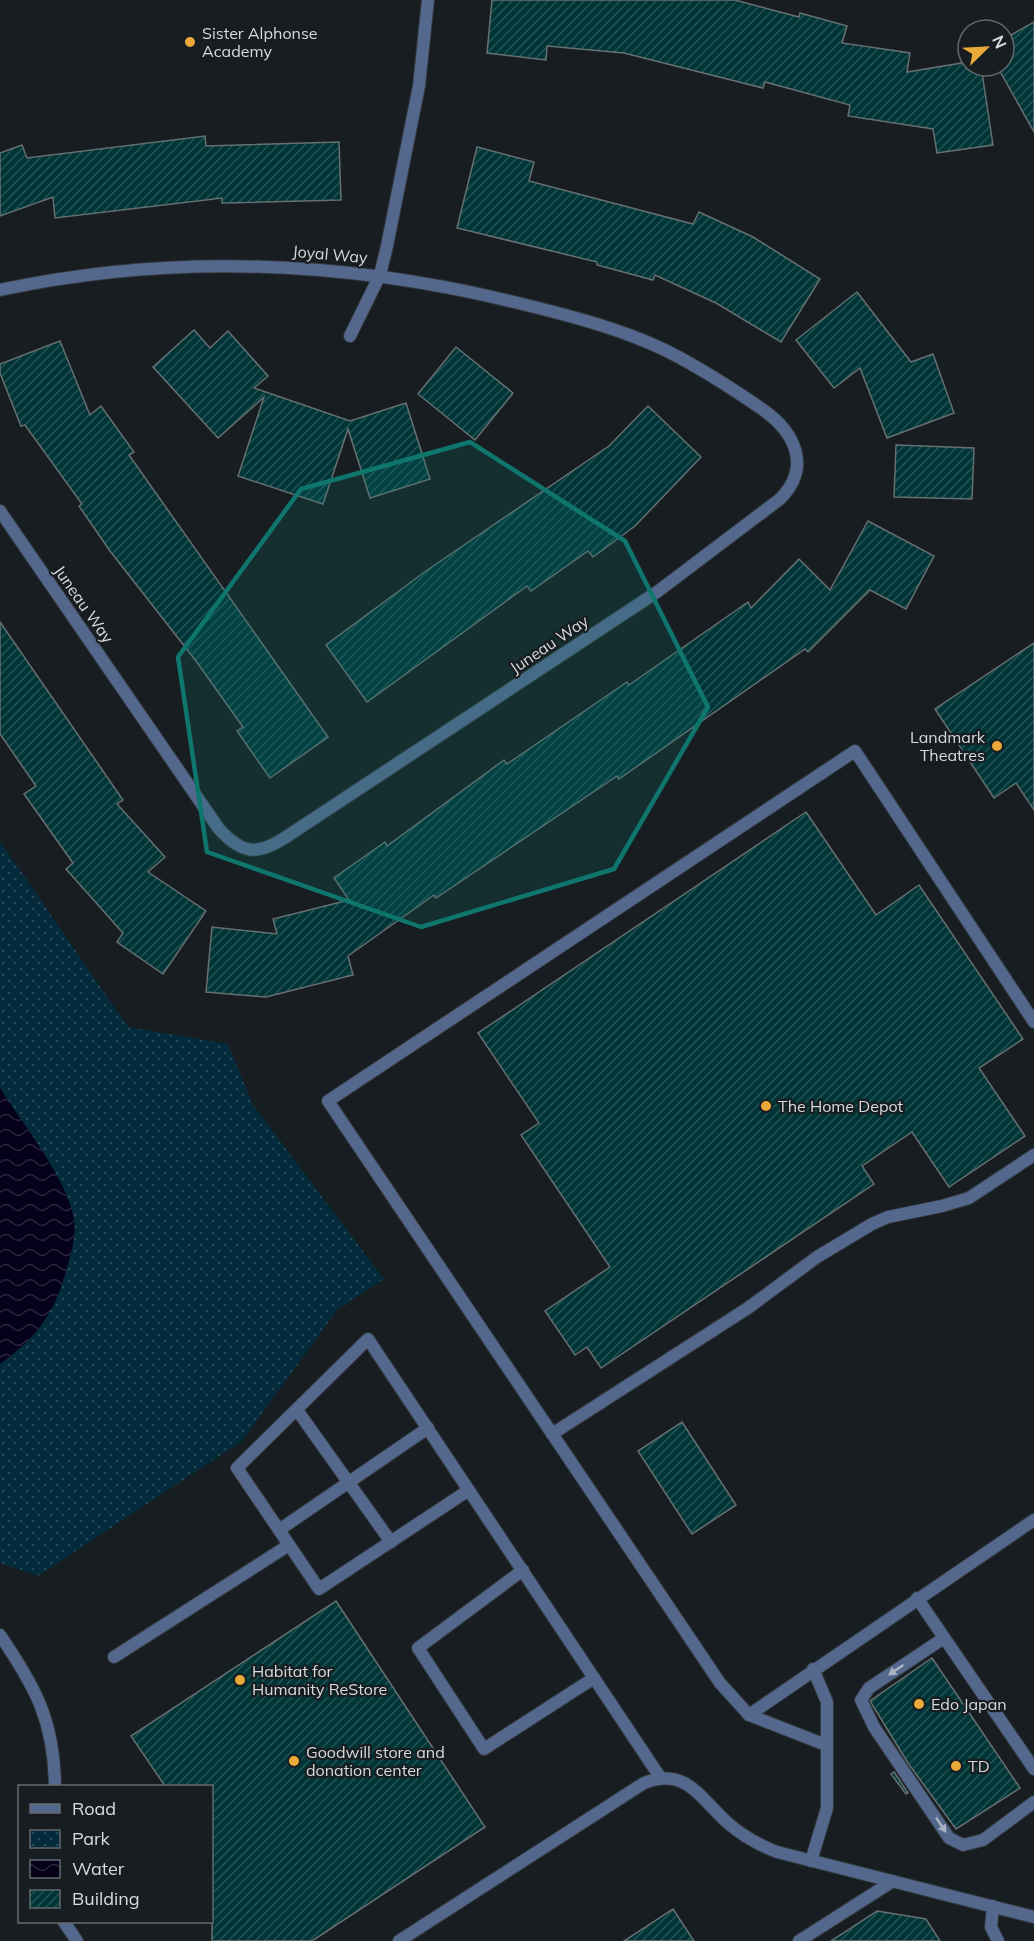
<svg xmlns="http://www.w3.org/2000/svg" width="1034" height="1941" font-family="Mulish,sans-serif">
<defs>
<pattern id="park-dots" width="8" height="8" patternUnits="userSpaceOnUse" patternTransform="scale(1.5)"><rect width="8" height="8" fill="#032b3c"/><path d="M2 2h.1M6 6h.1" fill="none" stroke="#274958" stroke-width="1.8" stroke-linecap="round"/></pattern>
<pattern id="water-waves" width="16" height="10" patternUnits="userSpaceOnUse" patternTransform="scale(1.5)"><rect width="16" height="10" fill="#07001b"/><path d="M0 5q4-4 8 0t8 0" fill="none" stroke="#2a253c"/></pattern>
<pattern id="building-hatch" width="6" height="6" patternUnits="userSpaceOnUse" patternTransform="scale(1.5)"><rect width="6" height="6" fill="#003537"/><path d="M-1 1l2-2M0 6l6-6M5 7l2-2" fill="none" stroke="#245254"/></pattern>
</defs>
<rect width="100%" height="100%" fill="#171d21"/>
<path fill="url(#park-dots)" d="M0,841l128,186 100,17 25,61 131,174 -46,30 -97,133 -203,134 -38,-13z"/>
<path fill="url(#water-waves)" d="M0,1088c21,34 69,93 74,132 3,20 -5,39 -10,58 -12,40 -31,62 -64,86z"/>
<g fill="url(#building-hatch)" stroke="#677071" stroke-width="1.5">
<path d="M492,0h243l64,17 1,-4 47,13 -5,17 68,10 -3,19 61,-10v4h13l12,79 -56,8 -4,-24 -85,-13 2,-11 -85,-23 -2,6 -139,-35 -77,-7 -1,14 -59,-7z"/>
<path d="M1034,22v110l-37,-66h7v-27z"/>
<path d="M205,136l1,10 133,-4 2,58 -119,3v-5l-167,20 -2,-21 -53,19v-63l22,-8 5,13z"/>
<path d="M477,147l57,15 -5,19 164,43 6,-12 54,25 67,42 -39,63 -65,-39 -61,-28 -2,5 -56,-15v-3l-140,-34z"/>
<path d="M857,292l54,70 22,-8 21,59 -67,25 -27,-70 -26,20 -38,-48z"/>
<path d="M194,330l16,18 18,-17 40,45 -14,12 96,33 56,-18 24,76 -60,19 -22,-69 -25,75 -85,-28 26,-79 -46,41 -65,-71z"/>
<path d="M60,341l30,74 11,-9 33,46 -5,3 199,282 -58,41 -33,-47 6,-4 -47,-66 -86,-110 -31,-45 3,-2 -57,-79 -4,1 -21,-53v-9z"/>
<path d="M456,347l57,46 -38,47 -57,-46z"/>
<path d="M648,406l53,51 -66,69 -42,31 -5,-6 -57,40 -4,-5 -160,116 -41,-57 100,-74 183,-125z"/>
<path d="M896,445l78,3 -2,51 -78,-2z"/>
<path d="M868,521l66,35 -28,53 -36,-19 -62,62 -3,-3 -186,130 -2,-3 -181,122 -2,-3 -86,61 5,19 -87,22 -60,-5 6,-65 65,7 -4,-15 76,-19 -15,-22 51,-36 2,4 117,-86 3,4 120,-82 2,3 119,-83 3,6 48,-49 31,31z"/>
<path d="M0,622l123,178 -6,4 48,53 -17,15 58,39 -43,63 -46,-32 6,-9 -57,-64 7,-6 -49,-69 12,-8 -36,-52z"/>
<path d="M1034,643v167l-18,-27 -22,15 -59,-89z"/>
<path d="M806,812l70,103 43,-30 104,154 -44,29 46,68 -76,51 -37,-55 -50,34 12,18 -273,184 -14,-21 -12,8 -30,-44 65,-44 -89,-132 18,-12 -61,-90z"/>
<path d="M682,1422l54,83 -44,29 -54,-83z"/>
<path d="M336,1601l149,226 -173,114h-100v-155h-47l-34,-50z"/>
<path d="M932,1658l88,130 -64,41 -48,-66 -38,-62z"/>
<path d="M894,1772l14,21 -2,1 -15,-20z"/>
<path d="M673,1909l21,32h-70z"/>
<path d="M877,1911l49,8 14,22h-109z"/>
</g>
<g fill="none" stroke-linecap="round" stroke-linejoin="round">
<defs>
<g id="lane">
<path d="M297,1410l94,132"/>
<path d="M552,1434l196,-126 69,-51 55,-33 16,-7 54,-11 27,-8 65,-43"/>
<path d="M469,1490l-150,99 -82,-121 131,-129c98,146 195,292 292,438"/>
<path d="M279,1530l149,-102"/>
<path d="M523,1570l-105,78 66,101 110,-71"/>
<path d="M917,1598l117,171"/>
<path d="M0,1635c36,53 54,86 55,151"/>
<path d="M944,1638l-75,50 -8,12 13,27 75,111 14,7 20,-5 51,-38"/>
<path d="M114,1657l175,-112"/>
<path d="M749,1715l285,-195"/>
<path d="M826,1745l-77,-30 -29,-32 -392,-582 527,-350 179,271"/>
<path d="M811,1861l16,-53v-106l-14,-33"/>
<path d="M993,1906l-2,21 7,14"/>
<path d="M64,1922l13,19"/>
<path d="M399,1941l245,-158c43,-17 56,16 85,41 15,13 30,21 48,28l257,65"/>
<path d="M799,1941l94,-60"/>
</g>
<g id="street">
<path d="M0,290c172,-37 347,-29 518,13 49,12 101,25 147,47 34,17 65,37 97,59 33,23 50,58 18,90l-123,93 -371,245c-29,19 -44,17 -67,-8l-219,-318"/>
<path d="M350,336l30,-61 7,-29 32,-160 9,-86"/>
</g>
</defs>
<use href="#lane" stroke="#32383b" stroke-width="14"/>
<use href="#street" stroke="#32383b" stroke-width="14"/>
<use href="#lane" stroke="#54688e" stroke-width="12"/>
<use href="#street" stroke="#54688e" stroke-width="12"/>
</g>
<defs><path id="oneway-solid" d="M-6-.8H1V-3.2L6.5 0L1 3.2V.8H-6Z" transform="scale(1.5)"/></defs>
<g fill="#a9b3c1">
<use href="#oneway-solid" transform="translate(896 1670) rotate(146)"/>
<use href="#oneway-solid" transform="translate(941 1825) rotate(56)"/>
</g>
<path fill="#0f766e" fill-opacity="0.2" stroke="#0f766e" stroke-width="4.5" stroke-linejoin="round" d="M470,442l155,99 83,166 -94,162 -193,58 -214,-75 -29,-195 123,-168z"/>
<g fill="#eba939" stroke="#171d21" stroke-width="2">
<circle cx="190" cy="42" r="6"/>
<circle cx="997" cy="746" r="6"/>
<circle cx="766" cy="1106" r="6"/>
<circle cx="240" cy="1680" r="6"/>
<circle cx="919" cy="1704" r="6"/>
<circle cx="294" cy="1761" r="6"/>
<circle cx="956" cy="1766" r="6"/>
</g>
<g text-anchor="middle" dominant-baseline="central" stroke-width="4.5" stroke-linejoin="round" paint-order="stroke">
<g font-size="16" fill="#d7dbdd" stroke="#171d21" text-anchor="start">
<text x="202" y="33">Sister Alphonse<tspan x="202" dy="18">Academy</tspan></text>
<text x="985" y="737" text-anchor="end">Landmark<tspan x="985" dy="18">Theatres</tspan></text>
<text x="778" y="1106">The Home Depot</text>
<text x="252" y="1671">Habitat for<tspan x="252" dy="18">Humanity ReStore</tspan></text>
<text x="931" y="1704">Edo Japan</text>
<text x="306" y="1752">Goodwill store and<tspan x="306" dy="18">donation center</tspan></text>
<text x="968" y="1766">TD</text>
</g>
<g font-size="16" fill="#d7dbdd" stroke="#171d21">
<text transform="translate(330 254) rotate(5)">Joyal Way</text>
<text transform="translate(84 604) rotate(55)">Juneau Way</text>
<text transform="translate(549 644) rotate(-34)">Juneau Way</text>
</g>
</g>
<rect x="18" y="1785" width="195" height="138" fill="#171d21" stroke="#64696c" stroke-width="1.5"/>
<rect x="30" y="1804" width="30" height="9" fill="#54688e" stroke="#64696c" stroke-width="1.5"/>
<text x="72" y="1815" font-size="18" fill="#d7dbdd">Road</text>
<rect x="30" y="1830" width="30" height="18" fill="url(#park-dots)" stroke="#64696c" stroke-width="1.5"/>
<text x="72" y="1845" font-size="18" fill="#d7dbdd">Park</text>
<rect x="30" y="1860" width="30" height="18" fill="url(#water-waves)" stroke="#64696c" stroke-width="1.5"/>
<text x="72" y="1875" font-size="18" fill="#d7dbdd">Water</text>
<rect x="30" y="1890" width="30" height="18" fill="url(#building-hatch)" stroke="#64696c" stroke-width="1.5"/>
<text x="72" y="1905" font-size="18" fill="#d7dbdd">Building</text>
<g transform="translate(986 48) rotate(66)"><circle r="28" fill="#171d21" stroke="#64696c" stroke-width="1.5"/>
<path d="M0-4.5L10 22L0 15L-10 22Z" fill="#eba939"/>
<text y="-9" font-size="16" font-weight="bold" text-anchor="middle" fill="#d7dbdd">N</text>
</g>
</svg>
